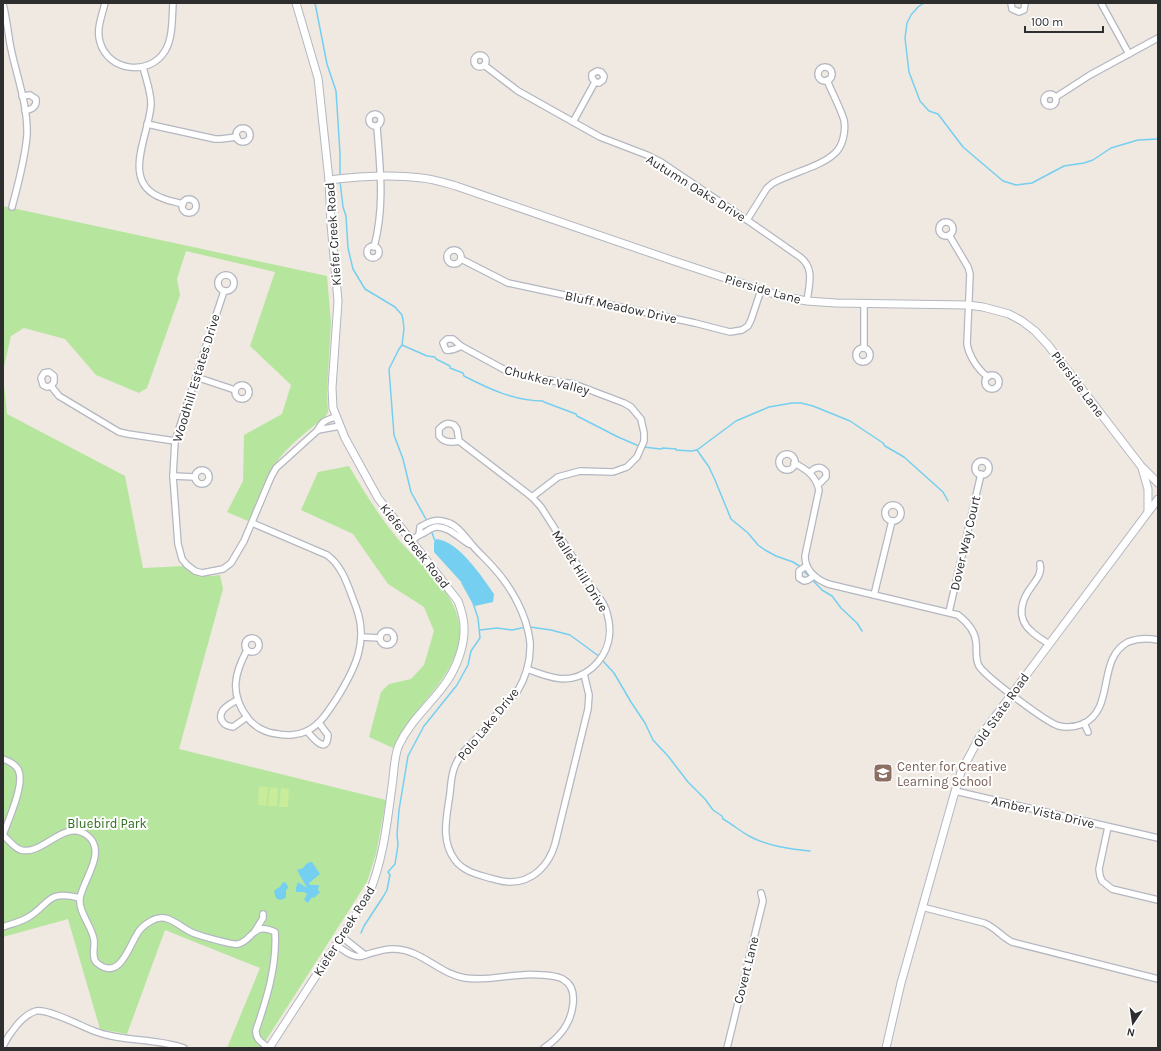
<svg xmlns="http://www.w3.org/2000/svg" width="1161" height="1051" font-family="Karla,sans-serif">
<rect width="100%" height="100%" fill="#efe9e1"/>
<g fill="#b6e59e">
<path d="M3,206l324,70 4,47 -4,69 1,20 -3,5c-16,13 -34,26 -47,43 -13,17 -21,42 -30,61l-21,-9 16,-31 1,-46 38,-21 9,-29 -41,-39 25,-74 -89,-21 -9,28 3,16 -33,93 -8,5 -43,-18 -31,-36 -41,-11 -13,8 -8,35z"/>
<path d="M3,375l4,39 118,62 18,92 41,-2 16,9 11,1 9,-1 3,14 -44,160 207,51 -10,54 -9,28 -106,166h-34l33,-80 -95,-38 -38,104 -27,-5 -32,-110 -65,18z"/>
<path d="M349,466c14,24 28,47 45,68 29,37 84,70 60,124 -9,21 -26,39 -40,57 -4,5 -8,9 -11,14 -4,6 -7,13 -10,19l-24,-11 12,-45 8,-8 22,-5 13,-14 10,-34 -10,-24 -36,-23 -35,-50 -52,-24 17,-38z"/>
</g>
<g fill="#c9ec9a">
<path d="M259,786l9,1 -2,19 -8,-1z"/>
<path d="M270,787l8,1 -1,18h-9z"/>
<path d="M281,788l8,1 -1,18h-9z"/>
</g>
<g fill="#75cff0">
<path d="M436,539c23,2 46,38 58,55l-1,8 -18,4 -12,-22 -29,-32v-9z"/>
<path d="M310,862h2l8,12 -11,9v1l2,1h8l-1,5 2,2 -6,6 -2,-1 -4,6 -4,-3 3,-6 -3,-2h-8v-4l2,-6 9,6 -10,-18 6,-2 3,-4z"/>
<path d="M285,882l3,4v2l-2,2v7c-3,3 -6,4 -10,1l-2,-6 2,-3 4,-2 2,-4z"/>
</g>
<g fill="none" stroke-linecap="round" stroke-linejoin="round">
<g stroke="#75cff0" stroke-width="1.5">
<path d="M315,3l12,61 9,27 4,62v23"/>
<path d="M924,3l-6,4 -7,8 -4,8 -2,15 4,34 11,29 9,10 9,3 25,33 40,34 13,4 16,-2 32,-17 20,-3 9,-3 18,-12 27,-8 20,-1"/>
<path d="M340,181l3,26 3,9 2,32 5,21 12,20 30,18 7,8 1,5 1,9 -2,16 -3,4 -10,20 5,66 9,24 8,33 16,29"/>
<path d="M402,345l25,11 8,1 1,2 14,7v2l13,5 1,3c25,13 51,25 79,25l1,1 32,12 1,2 41,21 21,9"/>
<path d="M643,447l18,2 2,-1 13,1v1l15,1 6,-1 39,-29 33,-14 23,-4h9l12,3 37,15 33,22 2,3 19,11 39,35 5,9"/>
<path d="M697,450l12,17 6,13 16,39 17,14 10,12 7,5 11,6 17,6 8,5"/>
<path d="M431,530l4,11"/>
<path d="M803,570l19,20 10,6 9,12 16,15 5,8"/>
<path d="M530,627l21,3 19,5 30,22"/>
<path d="M480,630l17,-2 15,2 14,-3"/>
<path d="M602,660l12,13 17,29 14,21 8,17 15,16 20,26 17,17 8,11 9,6 1,3c9,5 17,12 26,17 18,10 41,13 61,15"/>
<path d="M361,933l3,-7 19,-29 4,-7 3,-15 -2,-3 7,-8 3,-19 -1,-11 2,-24 9,-54 16,-30 33,-41 11,-20 3,-14 9,-13 -2,-20 -5,-15 -11,-20"/>
</g>
<defs>
<g id="minor">
<path d="M105,3c-3,13 -9,26 -5,39 8,29 49,35 65,9 8,-13 7,-33 8,-48"/>
<path d="M1011,3l1,6 7,3 5,-2 1,-7"/>
<path d="M1101,3l28,51"/>
<path d="M3,4c4,15 5,30 8,45 6,28 17,57 16,86 -2,25 -9,49 -15,72"/>
<circle cx="480" cy="61" r="6"/>
<path d="M484,65l34,26 82,46 47,18 14,7 86,58 53,37c15,11 9,28 7,44"/>
<path d="M143,67c3,12 8,25 8,37 -1,30 -32,78 11,94 7,3 14,4 21,6"/>
<circle cx="825" cy="74" r="7"/>
<circle cx="1050" cy="100" r="6"/>
<path d="M22,96l8,-1 6,4c1,8 -4,10 -11,12"/>
<path d="M1056,97l34,-22 68,-37"/>
<circle cx="375" cy="120" r="6"/>
<path d="M573,122l22,-40 4,1 4,-3 1,-4 -3,-4 -4,-1 -5,3v4l3,4"/>
<path d="M147,124l68,15h6l16,-2"/>
<circle cx="243" cy="135" r="7"/>
<circle cx="189" cy="206" r="7"/>
<path d="M747,220l20,-32 6,-5c18,-10 47,-16 61,-29 9,-7 12,-23 10,-34 -4,-13 -12,-27 -17,-40"/>
<circle cx="946" cy="229" r="7"/>
<path d="M949,235l19,32 2,7 -3,70c2,12 11,26 21,33"/>
<circle cx="373" cy="252" r="6"/>
<path d="M374,247c11,-41 6,-80 3,-120"/>
<circle cx="454" cy="257" r="7"/>
<path d="M461,259l47,24 187,40 35,9 12,-2 6,-4 3,-6 10,-30"/>
<circle cx="226" cy="283" r="8"/>
<path d="M224,291l-49,150 -2,35 5,68 4,15 5,6 8,6 7,2 21,-4 8,-6 13,-22 27,-64 5,-9 42,-38c4,-9 8,-10 18,-13"/>
<path d="M461,346c-5,3 -9,5 -15,4l-3,-7 4,-4h6l8,7 44,24 29,8 40,6 50,19 7,4 10,12 3,14v8l-7,16 -10,10 -14,5 -33,-1 -22,6 -26,20"/>
<circle cx="863" cy="355" r="7"/>
<path d="M864,348v-45"/>
<circle cx="992" cy="382" r="7"/>
<path d="M196,377l39,13"/>
<circle cx="242" cy="392" r="7"/>
<path d="M51,386l3,-4v-6l-5,-4 -5,1 -3,5 2,7 4,2 4,-1 8,10 60,36 9,2 47,7"/>
<path d="M318,430l22,-4"/>
<path d="M459,441c-8,2 -15,2 -20,-5v-7c5,-5 8,-7 15,-4l3,4 2,12 73,56 9,10c16,25 32,50 47,75 6,9 17,20 19,31 6,20 2,40 -15,55 -21,18 -42,10 -65,1"/>
<circle cx="787" cy="462" r="8"/>
<circle cx="982" cy="468" r="7"/>
<path d="M794,463c12,6 22,13 25,27l-14,66c0,15 11,23 23,28l130,31c9,7 17,16 18,27 1,8 -1,17 3,24 7,11 68,57 80,60 8,2 16,1 24,-2 33,-16 13,-65 45,-82 10,-4 20,-4 30,-2"/>
<circle cx="202" cy="477" r="7"/>
<path d="M810,473c4,-6 11,-8 16,-1v5l-8,8"/>
<path d="M173,476l22,1"/>
<circle cx="893" cy="513" r="8"/>
<path d="M419,535c6,-1 10,-7 17,-8 12,-1 23,11 33,17"/>
<path d="M411,541l8,-6 1,-8c9,-5 16,-9 26,-5 12,3 19,15 27,24 6,7 13,13 19,20 19,20 35,49 38,76 1,18 -4,35 -13,50 -14,15 -27,30 -40,46 -8,8 -18,17 -22,28 -4,9 -4,18 -5,27 -3,23 -10,47 5,67 7,10 20,14 31,17 8,2 16,5 24,5 23,0 39,-17 45,-38l33,-135 1,-14 -5,-21"/>
<path d="M1040,564c2,9 -3,15 -8,22 -11,14 -16,32 -1,45 5,5 12,9 18,13"/>
<path d="M806,566l-7,5v7l5,3 4,-1 6,-4"/>
<path d="M874,595l18,-74"/>
<path d="M949,612l32,-138"/>
<circle cx="387" cy="638" r="7"/>
<path d="M361,637l19,1"/>
<circle cx="252" cy="645" r="7"/>
<path d="M247,650c-13,24 -17,44 0,67 7,10 19,16 31,17 9,2 21,1 29,-3 14,-7 22,-21 30,-33 18,-29 32,-57 19,-91 -7,-18 -13,-41 -29,-52l-75,-32"/>
<path d="M237,700c-5,3 -11,6 -14,10 -6,9 1,16 10,17l14,-10"/>
<path d="M1084,723l4,9"/>
<path d="M307,731c5,6 20,25 21,4l-9,-12"/>
<path d="M3,759c6,2 15,7 16,13 5,14 -11,49 -16,63"/>
<path d="M955,791l203,47"/>
<path d="M1108,827l-9,42 1,7 2,5 10,8 46,11"/>
<path d="M3,835c6,5 11,13 18,15 22,6 44,-33 67,-14 19,16 -5,44 -8,62 -2,14 12,28 14,42 1,8 -3,18 3,23 22,18 31,-14 39,-27 3,-7 8,-11 15,-15 15,-9 25,3 38,10 9,5 21,7 31,10 5,1 13,4 18,3 15,-3 14,-23 37,-12 2,34 -8,66 -19,98 -1,9 6,13 13,18"/>
<path d="M922,907l62,16c11,4 18,14 28,19l146,37"/>
<path d="M3,927c8,-3 17,-5 24,-9 23,-13 19,-29 53,-20"/>
<path d="M255,931l8,-13v-4"/>
<path d="M336,945c9,6 19,15 29,10l-23,-18"/>
<path d="M365,955c10,-3 20,-7 30,-6 27,1 44,25 70,29 19,3 38,-2 57,-3 7,-1 15,0 22,0 6,1 15,1 20,5 9,5 10,14 9,24 -2,20 -13,33 -29,44"/>
<path d="M3,1046c6,-12 19,-31 33,-35 13,-2 45,15 58,20 28,11 61,7 90,17"/>
<path d="M727,1048l36,-147 -2,-8"/>
</g>
<g id="tertiary">
<path d="M329,180c31,-4 62,-6 93,-2 12,1 23,5 34,8l218,75 106,35 27,5 29,2 132,2 15,2 26,7 13,7 13,10 13,14 93,121 17,17"/>
<path d="M1142,468l6,21v22"/>
<path d="M269,1048l99,-152c15,-35 19,-72 24,-110 2,-12 2,-31 7,-41 11,-24 31,-40 46,-61 11,-15 20,-38 19,-57 0,-9 -3,-18 -6,-26l-80,-103 -33,-60 -12,-30 -1,-20 6,-87 -7,-77 -2,-44 -11,-102 -22,-75"/>
<path d="M886,1048l15,-65 53,-188 7,-23 18,-34 179,-239"/>
</g>
</defs>
<use href="#minor" stroke="#b4b7c1" stroke-width="8"/>
<use href="#tertiary" stroke="#b4b7c1" stroke-width="9"/>
<use href="#minor" stroke="#fff" stroke-width="5.5"/>
<use href="#tertiary" stroke="#fff" stroke-width="7"/>
</g>
<defs>
<symbol id="school-square" viewBox="-11 -11 22 22"><rect x="-9" y="-9" width="18" height="18" rx="4" fill="#8d6e63" stroke="#fff"/><path d="M0-5L7-2L0 1L-7-2ZM-4 1L0 2.5L4 1V4Q0 6-4 4Z" fill="#fff"/></symbol>
</defs>
<g fill-rule="evenodd">
<use href="#school-square" x="872" y="762" width="22" height="22"/>
</g>
<g text-anchor="middle" dominant-baseline="central" stroke-width="4" stroke-linejoin="round" paint-order="stroke">
<g font-size="13" fill="#2e2e2e" stroke="#fff">
<text transform="translate(696 188) rotate(32)">Autumn Oaks Drive</text>
<text transform="translate(333 234) rotate(-94)">Kiefer Creek Road</text>
<text transform="translate(763 289) rotate(16)">Pierside Lane</text>
<text transform="translate(621 307) rotate(12)">Bluff Meadow Drive</text>
<text transform="translate(196 378) rotate(-73)">Woodhill Estates Drive</text>
<text transform="translate(547 380) rotate(14)">Chukker Valley</text>
<text transform="translate(1078 384) rotate(53)">Pierside Lane</text>
<text transform="translate(965 543) rotate(-77)">Dover Way Court</text>
<text transform="translate(415 546) rotate(52)">Kiefer Creek Road</text>
<text transform="translate(580 571) rotate(58)">Mallet Hill Drive</text>
<text transform="translate(1001 710) rotate(-55)">Old State Road</text>
<text transform="translate(488 724) rotate(-51)">Polo Lake Drive</text>
<text transform="translate(1043 812) rotate(13)">Amber Vista Drive</text>
<text transform="translate(344 931) rotate(-58)">Kiefer Creek Road</text>
<text transform="translate(746 970) rotate(-76)">Covert Lane</text>
</g>
<g font-size="13" fill="#785e54" stroke="#fff" text-anchor="start">
<text x="897" y="766">Center for Creative<tspan x="897" dy="15">Learning School</tspan></text>
</g>
<g font-size="13" fill="#2c6e1b" stroke="#fff">
<text x="107" y="823">Bluebird Park</text>
</g>
</g>
<rect width="1161" height="1051" fill="none" stroke="#2e2e2e" stroke-width="8"/>
<g transform="translate(1133 1023) rotate(193)" stroke="#ffffff" stroke-width="3" paint-order="stroke">
<path d="M0-3L7 15L0 10L-7 15Z" fill="#2e2e2e"/>
<text y="-6" font-size="11" font-weight="bold" text-anchor="middle" fill="#2e2e2e">N</text>
</g>
<path d="M1025 26v6h78v-6" fill="none" stroke="#2e2e2e" stroke-width="2"/>
<text x="1031" y="26" font-size="12" fill="#2e2e2e" stroke="#ffffff" stroke-width="3" paint-order="stroke">100 m</text>
</svg>
